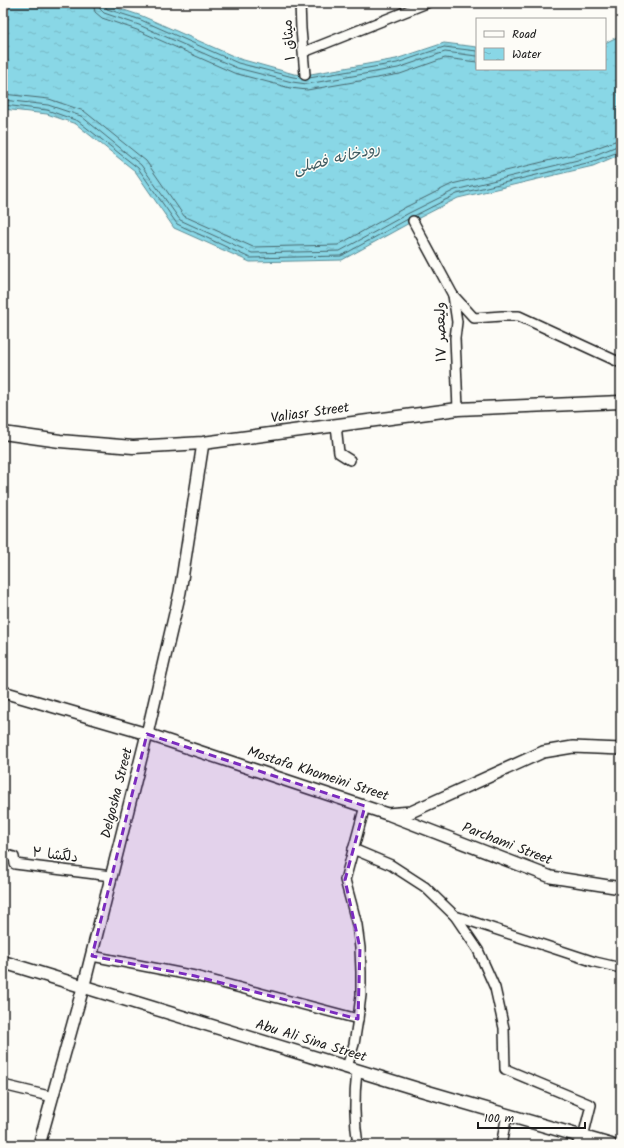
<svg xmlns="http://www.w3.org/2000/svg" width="624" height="1148" font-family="Kalam,'Playpen Sans Arabic',sans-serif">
<defs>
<pattern id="water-ripples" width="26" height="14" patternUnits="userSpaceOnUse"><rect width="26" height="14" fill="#89d7e6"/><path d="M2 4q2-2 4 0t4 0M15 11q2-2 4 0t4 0" fill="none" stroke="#76b8c5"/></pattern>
</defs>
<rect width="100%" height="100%" fill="#fdfcf7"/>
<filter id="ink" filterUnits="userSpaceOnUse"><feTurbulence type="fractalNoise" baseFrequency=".025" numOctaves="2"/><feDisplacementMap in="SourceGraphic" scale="8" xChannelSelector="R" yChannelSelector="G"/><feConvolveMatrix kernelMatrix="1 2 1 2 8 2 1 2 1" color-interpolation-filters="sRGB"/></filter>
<g filter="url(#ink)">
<path fill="url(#water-ripples)" stroke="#5d8c95" d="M3,3h100l39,13 98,43 54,15 11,1 91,-16 48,-16 33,4v22h128v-26l16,-8v119l-28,12 -135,32 -45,23 -71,39 -92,2 -76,-34 -39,-57 -59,-47 -29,-10 -44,-5z"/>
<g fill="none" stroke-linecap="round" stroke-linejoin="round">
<g stroke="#48676d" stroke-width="1">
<path d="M93,3l2,9 7,6 35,12 97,43 56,15 17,2 93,-16 45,-16 32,4"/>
<path d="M99,3l1,6 4,4 35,12 98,43 55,14 15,2 91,-16 47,-16 32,4"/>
<path d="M104,3l1,3 2,3 34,11 97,43 55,14 8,1"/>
<path d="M309,78l88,-15 47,-16 33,4"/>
<path d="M3,94l46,5 35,12 62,50 38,55 69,31 85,-2 68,-38 46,-23 136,-33 27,-10 6,-1"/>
<path d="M3,100l45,5 33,11 60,49 39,55 72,33 88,-2 69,-38 46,-23 135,-33 27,-11h4"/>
<path d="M3,105l44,5 31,11 60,47 39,56 73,34 91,-2 67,-37"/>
<path d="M414,216l43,-22 134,-32 30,-11"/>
</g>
<defs>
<g id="minor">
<path d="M300,3l1,26 4,46"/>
<path d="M304,52l123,-49"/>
<path d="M413,221l40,74"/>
<path d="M458,409l-3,-71 2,-16 -4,-27 21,23 28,-2h17l102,47"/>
<path d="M336,425l3,28 11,7"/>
<path d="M353,849l38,16 34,22 30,29 23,34 17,38 9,40 1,41 86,36 -8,32 -6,8"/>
<path d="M3,854l11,3 1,7 96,12"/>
<path d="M455,916l140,46 26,6"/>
<path d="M92,956l103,20 163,43"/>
<path d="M347,1067l7,-23 4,-25 3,-24v-23l-1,-24 -3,-23 -6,-23 -6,-22 20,-74"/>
<path d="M357,1071c-3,25 -3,49 1,74"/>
<path d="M3,1085l50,12"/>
<path d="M501,1145l6,-30"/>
</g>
<g id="tertiary">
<path d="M3,692l144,42 240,80 24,-2 132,-60 30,-5 48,2"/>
<path d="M390,815l161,62 70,11"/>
<path d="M39,1145l47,-168 61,-243 33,-142 23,-149"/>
</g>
<g id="secondary">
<path d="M3,433l57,8 73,6 70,-4 255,-34 163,-7"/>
<path d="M3,962l418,128 190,55"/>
</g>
</defs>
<use href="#minor" stroke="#1c1c1c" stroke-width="12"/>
<use href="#tertiary" stroke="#1c1c1c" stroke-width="14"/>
<use href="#secondary" stroke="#1c1c1c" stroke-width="15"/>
<use href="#minor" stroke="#fdfcf7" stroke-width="9"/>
<use href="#tertiary" stroke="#fdfcf7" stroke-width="11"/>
<use href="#secondary" stroke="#fdfcf7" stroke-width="12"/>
</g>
</g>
<path fill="#7b2cbf" fill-opacity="0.2" stroke="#7b2cbf" stroke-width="3" stroke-dasharray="8 5" stroke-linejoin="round" d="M147,734l218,72 -20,74 15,68 -2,71 -163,-43 -103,-20z"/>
<g text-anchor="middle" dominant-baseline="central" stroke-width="3" stroke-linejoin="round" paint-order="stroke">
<g font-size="14" fill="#1c1c1c" stroke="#fdfcf7">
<text transform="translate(289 40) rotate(-95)">میثاق ۱</text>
<text transform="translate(441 332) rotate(-91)">ولیعصر ۱۷</text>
<text transform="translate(310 413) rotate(-8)">Valiasr Street</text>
<text transform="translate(318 774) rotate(18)">Mostafa Khomeini Street</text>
<text transform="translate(117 793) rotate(-76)">Delgosha Street</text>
<text transform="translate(507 844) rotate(21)">Parchami Street</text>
<text transform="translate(55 855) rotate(7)">دلگشا ۲</text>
<text transform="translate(311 1041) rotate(17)">Abu Ali Sina Street</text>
</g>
<g font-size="15" font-style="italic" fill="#425d63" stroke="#fdfcf7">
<text transform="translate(337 159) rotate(-14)">رودخانه فصلی</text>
</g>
</g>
<rect width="624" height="1148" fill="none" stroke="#fdfcf7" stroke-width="16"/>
<rect x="8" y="8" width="608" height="1132" fill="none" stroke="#1c1c1c" stroke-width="1.5" filter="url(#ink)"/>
<rect x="476" y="18" width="130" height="52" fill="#fdfcf7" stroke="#a3a29f"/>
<rect x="484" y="31" width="20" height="6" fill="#fdfcf7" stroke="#a3a29f"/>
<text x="512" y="38" font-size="12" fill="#1c1c1c">Road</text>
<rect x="484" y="48" width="20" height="12" fill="url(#water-ripples)" stroke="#a3a29f"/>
<text x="512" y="58" font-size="12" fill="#1c1c1c">Water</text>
<path d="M478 1122v6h107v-6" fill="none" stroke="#1c1c1c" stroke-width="2"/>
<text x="484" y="1122" font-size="12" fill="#1c1c1c" stroke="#fdfcf7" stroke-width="3" paint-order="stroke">100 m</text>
</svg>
